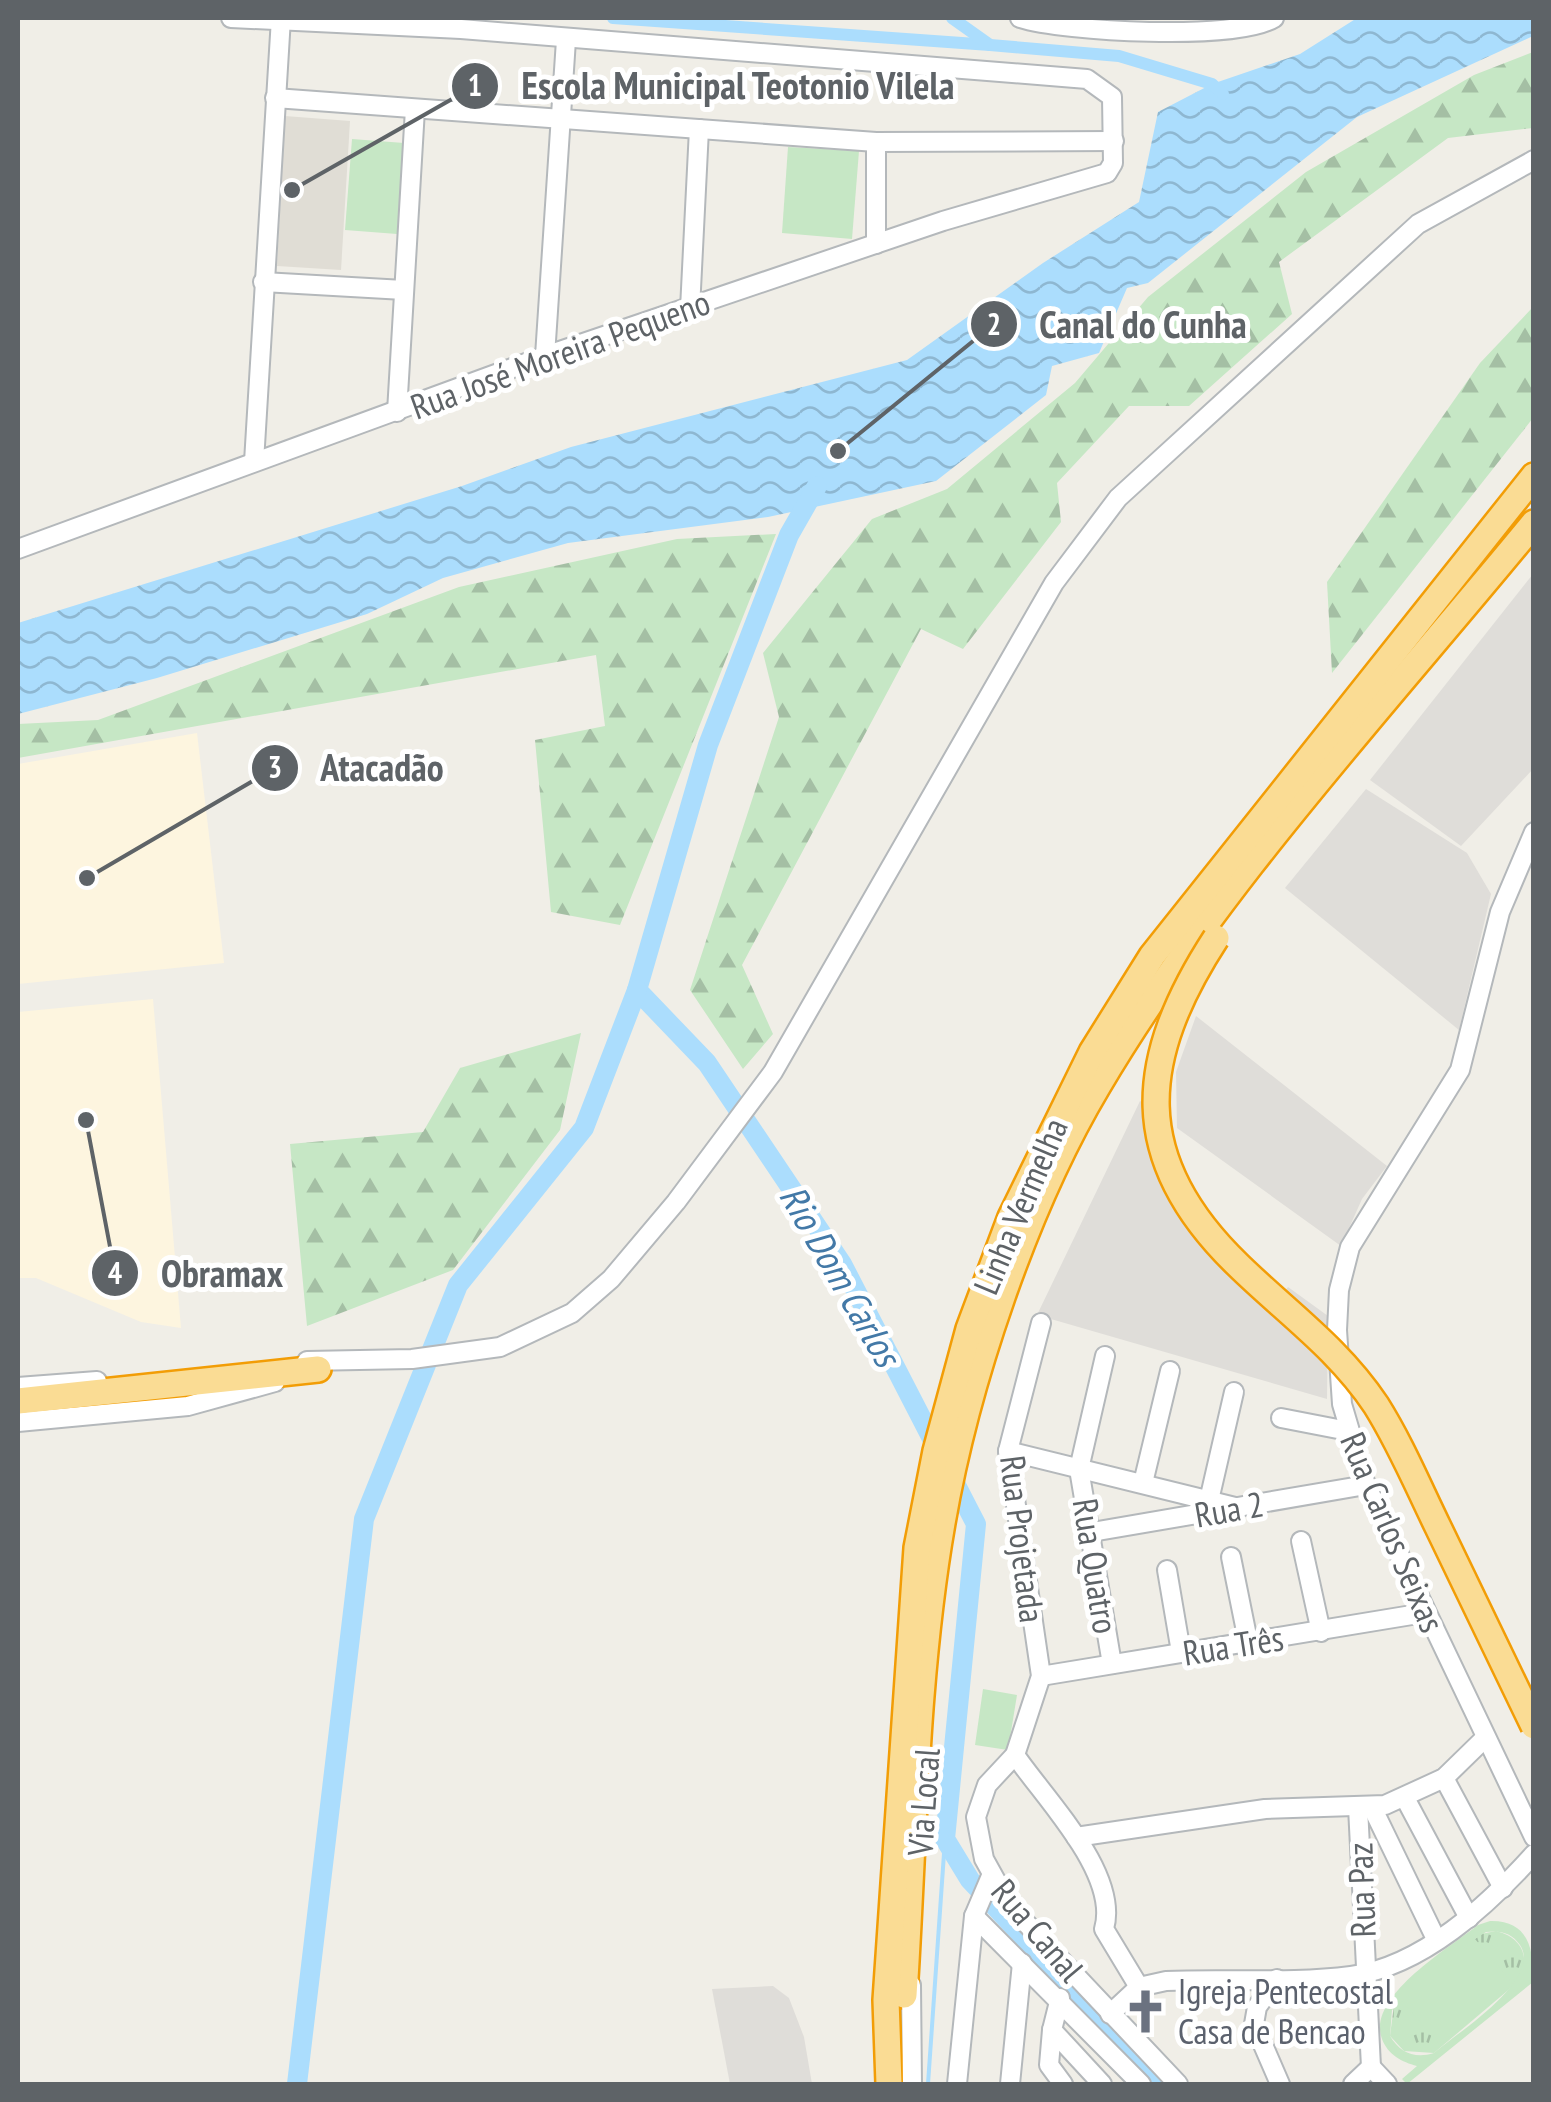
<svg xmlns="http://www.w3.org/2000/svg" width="1551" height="2102" font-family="'PT Sans Narrow',sans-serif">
<defs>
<pattern id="grass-tufts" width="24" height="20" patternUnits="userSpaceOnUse" patternTransform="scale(2.5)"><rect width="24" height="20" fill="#c6e7c5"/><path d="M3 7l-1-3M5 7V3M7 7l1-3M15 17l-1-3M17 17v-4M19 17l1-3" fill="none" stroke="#a4bfa4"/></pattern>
<pattern id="forest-firs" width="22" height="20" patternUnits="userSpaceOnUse" patternTransform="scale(2.5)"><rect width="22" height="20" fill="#c6e7c5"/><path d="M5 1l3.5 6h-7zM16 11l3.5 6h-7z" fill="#a4bfa4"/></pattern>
<pattern id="water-waves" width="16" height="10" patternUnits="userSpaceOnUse" patternTransform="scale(2.5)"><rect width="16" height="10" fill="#abddfd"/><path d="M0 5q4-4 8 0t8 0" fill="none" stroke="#8eb7d1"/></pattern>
</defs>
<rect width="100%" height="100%" fill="#f0eee7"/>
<g fill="#fdf5df">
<path d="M197,733l27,230 -206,21v-220z"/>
<path d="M153,999l28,329 -40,-6 -105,-44h-18v-266z"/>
</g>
<g fill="#dfddd9">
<path d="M1533,574v195l-72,77 -91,-66z"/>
<path d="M1366,789l101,64 24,41 -32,136 -174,-142z"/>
<path d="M1196,1016l191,150 -25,33 -21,47 -164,-118 -1,-56z"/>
<path d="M1140,1101l9,6 2,28 124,169 13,-17 40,29 -1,83 -290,-84z"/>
<path d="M773,1986l16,12 15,39 8,47h-82l-18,-95z"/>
</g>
<path fill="#e0ddd5" d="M285,116l65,5 -9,149 -64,-4z"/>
<path fill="url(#grass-tufts)" d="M1496,1931c26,6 35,27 23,50l-85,72 -30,-2 -14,-15 4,-31 87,-71z"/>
<g fill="url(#forest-firs)">
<path d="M1533,52v76l-85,10 -169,124 13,52 -103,92h-60l-72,77 4,39 -98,127 -42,-20 -179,336 31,69 -30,35 -53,-79 89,-273 -16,-64 109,-134 75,-30 128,-106 73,-86 158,-125 168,-97z"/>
<path d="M1533,307v111l-201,255 -5,-91 153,-219z"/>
<path d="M776,534l-156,391 -69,-13 -16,-172 70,-14 -9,-71 -578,103v-34l80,-4 361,-133 218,-48z"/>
<path d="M581,1033l-21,97 -107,140 -146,56 -17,-182 133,-12 37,-64z"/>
</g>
<g fill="#c6e7c5" fill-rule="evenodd">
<path d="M352,139l52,4 -7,91 -52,-4z"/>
<path d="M788,147l71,4 -7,88 -70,-6z"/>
<path d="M983,1689l34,6 -9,55 -33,-5z"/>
<path d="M1490,1921c39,-1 44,29 43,61l-126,102 -5,-5 15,-13c-15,-4 -29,-11 -35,-27 -16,-42 67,-91 96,-114zM1486,1932c14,-2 26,1 34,13 23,34 -62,87 -86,108 -19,6 -34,0 -44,-17l2,-26 49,-44 -39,35 38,44 73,-61 -38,-45z"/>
</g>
<path fill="url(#water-waves)" d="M1357,18h176v18l-176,81 -209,166 -21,5 -28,65 -47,13 -6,29 -110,86 -168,36 -200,26 -125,35 -76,36 -210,64 -139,36v-91l444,-137 109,-39 336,-87 136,-97 96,-61 19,-90 54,-28 88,-30z"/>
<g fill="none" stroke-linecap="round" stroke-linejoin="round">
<path stroke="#abddfd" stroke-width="4" d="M928,2084l17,-245"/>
<g stroke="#abddfd" stroke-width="12">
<path d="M613,18l377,27"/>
<path d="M952,18l38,27 129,11 93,28 11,10"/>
</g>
<g stroke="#abddfd" stroke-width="20">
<path d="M817,486l-28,49 -81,210 -71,245 70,73 135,201 134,260 -31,315 25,41 192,204"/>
<path d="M297,2084l67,-565 94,-234 126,-157 53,-138"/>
</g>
<defs>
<g id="minor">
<path d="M1020,18c44,14 216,23 254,0"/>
<path d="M275,98l601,44 238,-1"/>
<path d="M876,244v-102"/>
<path d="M263,282l141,8"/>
<path d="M690,309l9,-180"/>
<path d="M545,356l21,-316"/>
<path d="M397,412l18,-303"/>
<path d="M254,462l27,-444"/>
<path d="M18,549l527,-193 398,-135 164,-48 6,-10 -1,-66 -25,-18 -626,-50 -230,-11"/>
<path d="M1534,832l-34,80 -40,158 -110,177 -11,43 -2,40 5,74 24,81 168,352"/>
<path d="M1041,1323l-33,128 33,225 -26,79 -28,30 -11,32 8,42 26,47 168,178"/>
<path d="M1105,1356l-26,113 33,195"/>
<path d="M307,1361l105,-2 88,-12 72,-34 39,-34 65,-77 97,-130 281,-489 64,-85 300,-274 116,-64"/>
<path d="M18,1387l79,-6"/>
<path d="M1281,1418l67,13"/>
<path d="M18,1422l170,-16 87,-24"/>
<path d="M1008,1451l227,56"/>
<path d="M1143,1483l27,-112"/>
<path d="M1207,1509l27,-117"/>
<path d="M1092,1532l274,-47"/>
<path d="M1301,1541l20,91"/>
<path d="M1231,1557l17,84"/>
<path d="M1167,1570l14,82"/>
<path d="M1041,1676l383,-63"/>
<path d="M1015,1755c30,44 105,119 89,174l35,58"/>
<path d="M1444,1778l59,110"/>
<path d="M1405,1798l64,120"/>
<path d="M1358,1807l13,260"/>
<path d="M1372,1807l64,132"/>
<path d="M1076,1837l189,-28 120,-4 59,-27 41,-40"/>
<path d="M974,1916l167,168"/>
<path d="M1277,1979l-20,28 -3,17 26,60"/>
<path d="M911,1985l1,99"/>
<path d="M1060,1998l-8,32 50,54"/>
<path d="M1110,2014l29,-27 27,-6c61,-3 124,3 185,-5 72,-10 137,-71 183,-122"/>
<path d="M1052,2030l-3,35 14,19"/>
<path d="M1371,2067l16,17"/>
<path d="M957,2084l17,-168 17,-40"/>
<path d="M1010,2084l12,-121"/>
<path d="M1353,2084l18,-17"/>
</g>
<g id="highway">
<path d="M18,1401l300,-32"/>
<path d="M904,1995c10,-157 11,-317 38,-472 24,-139 83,-315 155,-436 120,-203 288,-382 437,-564"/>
<path d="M889,2084l-3,-84 31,-452 19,-97 33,-122 42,-112 81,-165 60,-96 382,-480"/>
</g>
</defs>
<use href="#minor" stroke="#b4b8bb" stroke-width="22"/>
<use href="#highway" stroke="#f29d06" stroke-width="30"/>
<use href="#minor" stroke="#fff" stroke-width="18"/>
<use href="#highway" stroke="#fadc94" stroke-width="25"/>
<defs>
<path id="highway-bridge" d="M1216,938c-78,120 -89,220 22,327 48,47 100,83 138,140 24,38 42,81 62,122 32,67 64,133 96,199"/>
</defs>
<use href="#highway-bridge" stroke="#f29d06" stroke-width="30" stroke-linecap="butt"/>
<use href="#highway-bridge" stroke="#fadc94" stroke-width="25"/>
</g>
<defs>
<symbol id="church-bare" viewBox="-9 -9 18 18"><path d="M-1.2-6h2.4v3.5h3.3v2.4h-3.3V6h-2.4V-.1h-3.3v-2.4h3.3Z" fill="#6b7280" stroke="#fff" stroke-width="2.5" paint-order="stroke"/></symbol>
</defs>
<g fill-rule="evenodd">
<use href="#church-bare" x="1114" y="1980" width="63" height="63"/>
</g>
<g text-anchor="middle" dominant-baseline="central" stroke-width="10" stroke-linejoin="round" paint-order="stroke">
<g font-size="35" fill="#5e6367" stroke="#fff">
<text transform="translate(560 354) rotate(-20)">Rua José Moreira Pequeno</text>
<text transform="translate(1020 1206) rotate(-67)">Linha Vermelha</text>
<text transform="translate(1229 1509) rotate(-10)">Rua 2</text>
<text transform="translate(1393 1532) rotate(67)">Rua Carlos Seixas</text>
<text transform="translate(1023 1539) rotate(83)">Rua Projetada</text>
<text transform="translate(1096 1566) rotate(81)">Rua Quatro</text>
<text transform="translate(1233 1645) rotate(-9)">Rua Três</text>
<text transform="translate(923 1802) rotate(-86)">Via Local</text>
<text transform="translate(1361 1890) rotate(-92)">Rua Paz</text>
<text transform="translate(1038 1930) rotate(50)">Rua Canal</text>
</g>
<g font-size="35" fill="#5b616d" stroke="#fff" text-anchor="start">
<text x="1178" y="1991">Igreja Pentecostal<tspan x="1178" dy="40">Casa de Bencao</tspan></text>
</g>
<g font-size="38" font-style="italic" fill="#4379a7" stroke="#fff">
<text transform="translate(841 1275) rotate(60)">Rio Dom Carlos</text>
</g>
</g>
<path fill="none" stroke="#5e6367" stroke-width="4" d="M292 190L475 86M838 451L994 324M87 878L275 768M86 1120L115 1273"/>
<g fill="#5e6367" stroke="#fff" stroke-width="4">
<circle cx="292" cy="190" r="10"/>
<circle cx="838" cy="451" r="10"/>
<circle cx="87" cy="878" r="10"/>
<circle cx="86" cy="1120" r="10"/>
<circle cx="475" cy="86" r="25"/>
<circle cx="994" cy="324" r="25"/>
<circle cx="275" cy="768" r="25"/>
<circle cx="115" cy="1273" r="25"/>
</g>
<g font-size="30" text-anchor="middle" font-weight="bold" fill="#fff">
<text x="475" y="96">1</text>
<text x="994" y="335">2</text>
<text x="275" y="778">3</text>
<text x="115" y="1284">4</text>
</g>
<g font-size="38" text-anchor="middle" font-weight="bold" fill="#5e6367" stroke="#fff" stroke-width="10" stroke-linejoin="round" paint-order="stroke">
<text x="738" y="99">Escola Municipal Teotonio Vilela</text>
<text x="1143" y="338">Canal do Cunha</text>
<text x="382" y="781">Atacadão</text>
<text x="222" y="1287">Obramax</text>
</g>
<rect width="1551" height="2102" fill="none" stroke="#5e6367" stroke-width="40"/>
</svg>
